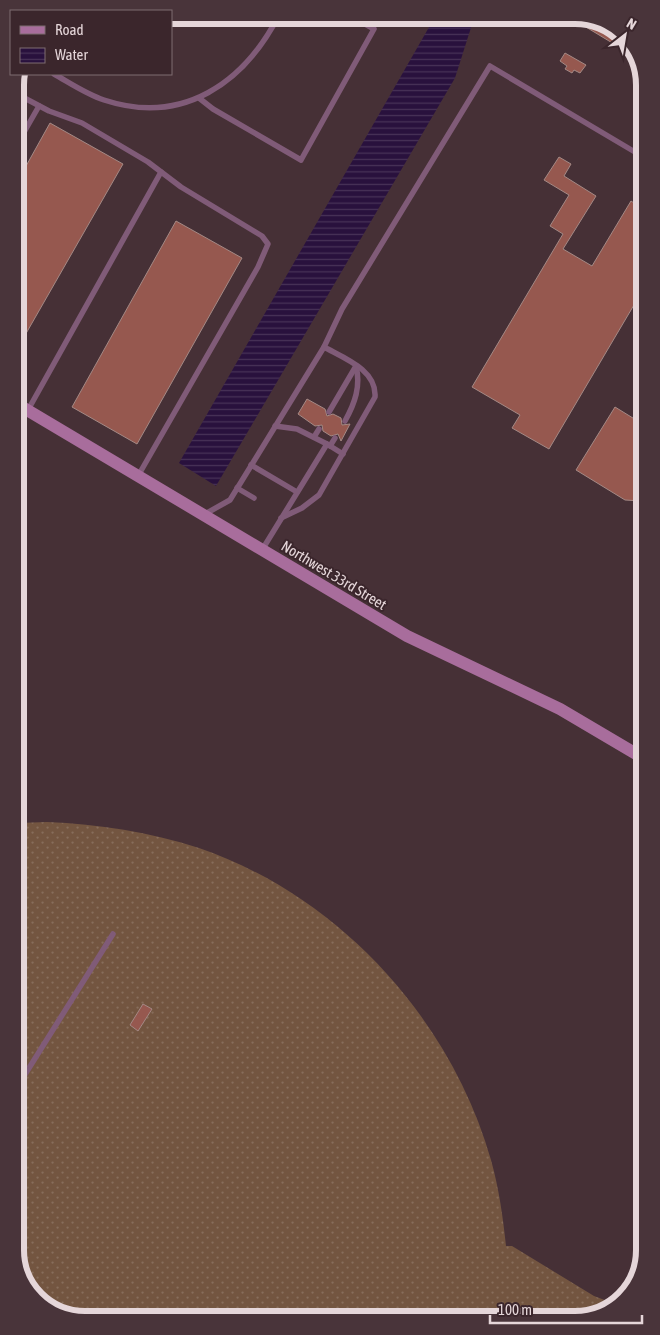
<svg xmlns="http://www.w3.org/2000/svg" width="660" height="1335" font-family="'Asap Condensed',sans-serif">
<defs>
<pattern id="grass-dots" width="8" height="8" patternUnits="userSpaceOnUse" patternTransform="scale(1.25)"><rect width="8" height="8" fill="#735540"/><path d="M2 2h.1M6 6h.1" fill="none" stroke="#876d5b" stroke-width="1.8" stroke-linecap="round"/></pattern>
<pattern id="water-rules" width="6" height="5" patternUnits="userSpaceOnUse" patternTransform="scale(1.25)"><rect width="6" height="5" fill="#29113d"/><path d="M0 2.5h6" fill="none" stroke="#483358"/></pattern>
</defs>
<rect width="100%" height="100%" fill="#463036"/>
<path fill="url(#grass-dots)" d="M47,822c52,2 102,10 152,26 140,48 252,171 292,312 8,29 12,57 15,86h6l82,50 21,8 -13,11 -522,5 -37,-14 -23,-29 -2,-454z"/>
<path fill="url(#water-rules)" d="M436,15h39l-20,63 -239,408 -37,-23z"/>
<g fill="#96584f" stroke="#a48985">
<path d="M566,15h14l37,14 12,16 -10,2z"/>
<path d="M565,53l21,12 -6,8 -6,-3 -2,3 -7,-4 2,-3 -7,-5z"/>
<path d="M50,123l73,41 -107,187v-167z"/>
<path d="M559,157l12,7 -7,12 32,20 -33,53 29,17 39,-65 9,6 1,86 -92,156 -37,-21 8,-13 -48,-28 91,-153 -13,-8 19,-31 -25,-15z"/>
<path d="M176,221l66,37 -105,186 -65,-37z"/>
<path d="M307,399l18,10 2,7 6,-2 8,4 1,7 8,-1 -9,17 -3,-7 -7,2 -8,-5 -1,-6 -7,1 -17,-12z"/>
<path d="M615,407l26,16 1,78 -17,-1 -49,-30z"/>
<path d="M143,1004l9,5 -14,22 -8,-6z"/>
</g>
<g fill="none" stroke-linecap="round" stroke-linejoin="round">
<g stroke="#805b78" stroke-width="5.5">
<path d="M54,74c16,9 32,20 50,26 79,26 140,-17 175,-85"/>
<path d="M15,93l34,18 33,12 66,39 33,25 81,49 6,8 -10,23 -120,209"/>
<path d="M199,98l14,11 88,51 73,-131 -25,-14"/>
<path d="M15,148l24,-42"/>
<path d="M28,410l133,-238"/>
<path d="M329,412l27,-46"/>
<path d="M345,421c10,-18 16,-35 11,-55"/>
<path d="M314,437l5,-8"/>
<path d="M327,444l16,10"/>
<path d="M330,446l5,-8"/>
<path d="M251,465l46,27"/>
<path d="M237,488l17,10"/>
<path d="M205,514l25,-14 94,-153 18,-38 148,-243 150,89"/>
<path d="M281,518l21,-10 17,-13 56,-98c2,-27 -31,-39 -51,-50"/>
<path d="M262,550l65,-106 -30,-15 -22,-3"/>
<path d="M19,1084l94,-150"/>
<path d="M20,1129l4,-12 -3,-34"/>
</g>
<g stroke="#a86d9c" stroke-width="12">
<path d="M16,79l3,-5"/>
<path d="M17,404l390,232 153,73 83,49"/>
</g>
</g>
<g text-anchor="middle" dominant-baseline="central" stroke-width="4" stroke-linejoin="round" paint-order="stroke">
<g font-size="15" fill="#e5d6d9" stroke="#3b262c">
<text transform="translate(334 575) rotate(31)">Northwest 33rd Street</text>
</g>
</g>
<path d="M0 0H660V1335H0ZM85 24H575A61 61 0 0 1 636 85V1250A61 61 0 0 1 575 1311H85A61 61 0 0 1 24 1250V85A61 61 0 0 1 85 24Z" fill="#49343a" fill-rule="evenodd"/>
<path fill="none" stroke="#e5d6d9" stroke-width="6" d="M85 24H575A61 61 0 0 1 636 85V1250A61 61 0 0 1 575 1311H85A61 61 0 0 1 24 1250V85A61 61 0 0 1 85 24Z"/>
<rect x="10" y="10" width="162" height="65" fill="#3b262c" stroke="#7f6c71"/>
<rect x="20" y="26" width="25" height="8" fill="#a86d9c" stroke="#7f6c71"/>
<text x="55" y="35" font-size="15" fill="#e5d6d9">Road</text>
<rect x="20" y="48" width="25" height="15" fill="url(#water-rules)" stroke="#7f6c71"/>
<text x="55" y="60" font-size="15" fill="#e5d6d9">Water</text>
<g transform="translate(625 35) rotate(31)" stroke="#3b262c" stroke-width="4" paint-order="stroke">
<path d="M0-4L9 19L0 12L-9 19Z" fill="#e5d6d9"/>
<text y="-8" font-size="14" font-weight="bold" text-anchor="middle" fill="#e5d6d9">N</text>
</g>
<path d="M490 1315v8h152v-8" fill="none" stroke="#e5d6d9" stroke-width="2.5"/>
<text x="498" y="1315" font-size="15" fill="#e5d6d9" stroke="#3b262c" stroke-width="4" paint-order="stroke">100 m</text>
</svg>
